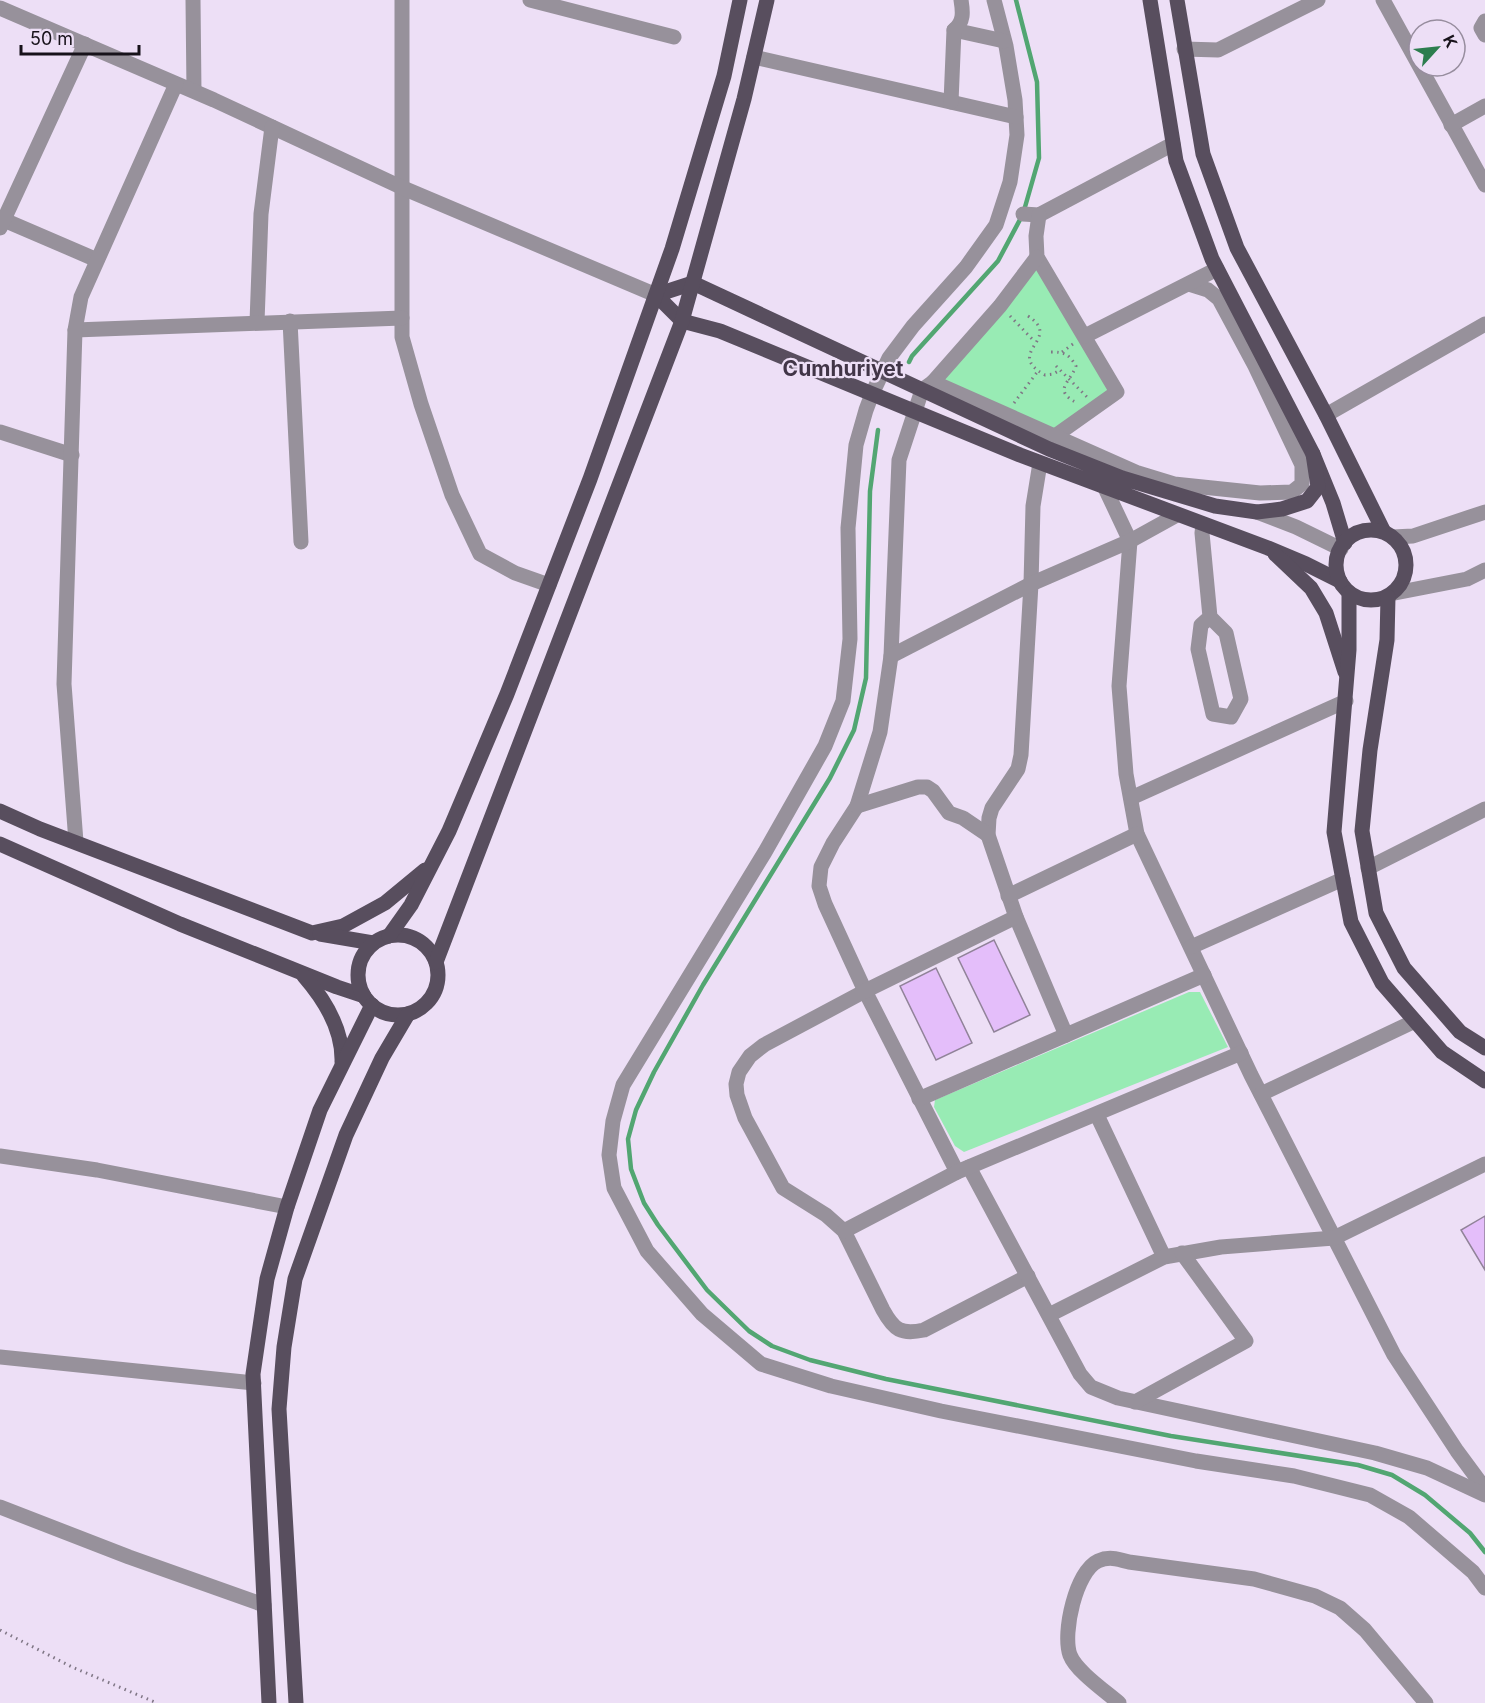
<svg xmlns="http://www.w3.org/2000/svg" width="1485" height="1703" font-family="Inter,sans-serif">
<rect width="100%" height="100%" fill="#eddff6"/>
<g fill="#98ebb4">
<path d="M1036,263l78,129 -59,42 -117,-52z"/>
<path d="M1189,992h11l28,55 -264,105 -9,-6 -21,-39 1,-7z"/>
</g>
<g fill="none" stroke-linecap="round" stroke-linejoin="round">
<g stroke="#52a672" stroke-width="4.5">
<path d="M909,362l3,-6 86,-95 25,-47 16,-56 -2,-76 -21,-82"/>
<path d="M878,430l-8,61 -4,187 -12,52 -24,48 -127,207 -49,87 -18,38 -8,29 3,30 13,34 14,22 49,65 42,41 23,15 38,14 76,19 285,57 187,29 34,10 33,20 45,38 15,19"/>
</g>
</g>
<g fill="#e4befa" stroke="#918399" stroke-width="1.5">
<path d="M994,940l36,75 -36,17 -36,-74z"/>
<path d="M936,968l36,75 -36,17 -36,-74z"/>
<path d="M1485,1216v54l-24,-40z"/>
</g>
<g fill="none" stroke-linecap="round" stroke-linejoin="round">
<g stroke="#7f7685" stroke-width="3" stroke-dasharray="1.5 4.5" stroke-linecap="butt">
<path d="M1010,316l25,26"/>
<path d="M1028,316c36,23 -25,36 17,59l8,-1 7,-4"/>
<path d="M1051,352c13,0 18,2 25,14 -6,17 -24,24 1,37"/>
<path d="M1062,352l11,-8"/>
<path d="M1056,366l31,31"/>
<path d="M1014,403l24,-32"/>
<path d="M0,1630l72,37 85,36"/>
</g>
<g stroke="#97919b" stroke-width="15">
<path d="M193,0l1,91"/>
<path d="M402,0v337l19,67 31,91 28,59 35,19 34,12"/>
<path d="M530,0l144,37"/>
<path d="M994,0l12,46 9,54 2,35 -7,47 -14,43 -30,42 -53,59 -24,32 -17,36 -6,16 -10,35 -8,83 2,111 -7,62 -18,45 -60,106 -142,233 -10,36 -4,34 5,33 33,63 55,63 59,50 70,22 110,25 255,50 98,15 76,19 39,22 64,55 12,16"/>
<path d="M1383,0l102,185"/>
<path d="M0,8l214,92 189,88 253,107"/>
<path d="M1485,21l-4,7 4,7"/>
<path d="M954,30l50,11"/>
<path d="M1184,49l34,1 100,-50"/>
<path d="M754,57l262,60"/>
<path d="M951,102l3,-72c10,-8 9,-18 7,-30"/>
<path d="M1451,125l34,-19"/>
<path d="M1023,214l16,1 134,-71"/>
<path d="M1039,215l-3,21 1,21 80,135 -62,44"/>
<path d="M4,220l93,40"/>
<path d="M0,228l85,-184"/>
<path d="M1037,257l-37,49 -67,76 205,91 36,11 86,9 32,-1 10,-8v-19l-47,-99 -36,-67 -11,-9 -19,-6"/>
<path d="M290,321l11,221"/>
<path d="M257,322l4,-108 11,-87"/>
<path d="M75,330l327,-12"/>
<path d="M1085,336l132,-67"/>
<path d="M933,382l-11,8 -23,70 -8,196 -11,76 -23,74 -24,37 -12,24 -2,19 6,18 40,87 92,181"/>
<path d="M1326,415l159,-91"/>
<path d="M0,432l72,23"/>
<path d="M1040,463l-7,43 -2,78 -10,171 -3,14 -26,39 -3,10 -1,17 28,82 50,118"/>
<path d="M1105,488l25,53 -11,145 7,88 11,60 114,241 143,280 63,96 28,38"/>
<path d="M1257,512l39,15 45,22"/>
<path d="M1203,525l-1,8 8,84 16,16 15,66 -10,18 -18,-3 -15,-65 3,-24 9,-8"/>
<path d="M1393,537l20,-1 72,-24"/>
<path d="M1395,593l72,-14 18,-9"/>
<path d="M891,656l140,-72 99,-43 47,-26"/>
<path d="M1131,798l215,-97"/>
<path d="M857,806l61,-19h9l6,4 16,22 14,5 25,17"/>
<path d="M76,842l-12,-158 11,-354 6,-33 95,-213"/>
<path d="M1368,868l117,-59"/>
<path d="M1008,896l129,-62"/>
<path d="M1016,917l-151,74 -101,54 -14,11 -11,16 -3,12 1,11 8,23 38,70 43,27 18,16 39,79c11,20 18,25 41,20l104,-54"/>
<path d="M1191,947l152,-68"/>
<path d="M1261,1094l154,-73"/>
<path d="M919,1099l285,-124"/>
<path d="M1097,1115l67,142"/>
<path d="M0,1156l97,14 190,37"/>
<path d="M969,1167l111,207 11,13 27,11 257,55 52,15 58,27"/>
<path d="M844,1231l113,-59 284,-119"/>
<path d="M1049,1315l115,-58 57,-10 113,-9 151,-74"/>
<path d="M0,1357l254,26"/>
<path d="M1135,1402l111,-61 -64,-88"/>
<path d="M0,1507l129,50 135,48"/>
<path d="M1119,1703c-14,-12 -43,-32 -49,-48 -8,-22 6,-84 28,-94 11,-5 20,-2 31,1l125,17 61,17 25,12 25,22 61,73"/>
</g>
<g stroke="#584e5e" stroke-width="15">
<path d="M1150,0l26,161 36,98 101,195 20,49 12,40"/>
<path d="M1177,0l26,154 34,94 89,167 58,117"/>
<path d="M1313,454l5,33 -11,14 -25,8 -25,3 -42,-6 -93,-28 -73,-29 -356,-166 -37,12 26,26 38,10 300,124 248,93 38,16 34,17"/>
<circle cx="1371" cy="565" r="35"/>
<path d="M1275,554l36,34 15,25 19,59"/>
<path d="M1349,593v57l-15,182 17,90 31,61 60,69 43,29"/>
<path d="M1388,597l-1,43 -17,110 -8,81 14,82 28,55 56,64 25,16"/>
<path d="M0,811l40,18 272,104 31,-7 42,-23 40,-33"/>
<path d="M0,844l180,80 157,63 27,9"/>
<path d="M320,934l53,9"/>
<circle cx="398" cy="975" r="40"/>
<path d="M389,936l22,-31 38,-74 58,-137 83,-215 82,-230 52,-173 16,-76"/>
<path d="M436,962l246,-641 62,-222 23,-99"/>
<path d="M304,976c20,23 39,54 38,86"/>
<path d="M269,1703l-16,-329 14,-95 20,-72 33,-97 52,-105"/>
<path d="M296,1703l-17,-294 5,-62 11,-68 51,-144 36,-77 26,-44"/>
</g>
</g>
<g text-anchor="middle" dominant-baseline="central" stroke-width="4.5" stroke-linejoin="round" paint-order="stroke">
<g font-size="21" font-weight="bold" fill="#413547" stroke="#eddff6">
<text x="843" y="368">Cumhuriyet</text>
</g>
</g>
<g transform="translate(1437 48) rotate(63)"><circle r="28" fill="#eddff6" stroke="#978d9e" stroke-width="1.5"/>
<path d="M0-4.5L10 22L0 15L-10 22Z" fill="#2c7d4e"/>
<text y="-9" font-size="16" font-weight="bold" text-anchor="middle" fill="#17121a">K</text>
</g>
<path d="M21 45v9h118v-9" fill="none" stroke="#17121a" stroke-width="3"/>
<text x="30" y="45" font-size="18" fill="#17121a" stroke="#eddff6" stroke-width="4.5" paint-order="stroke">50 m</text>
</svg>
